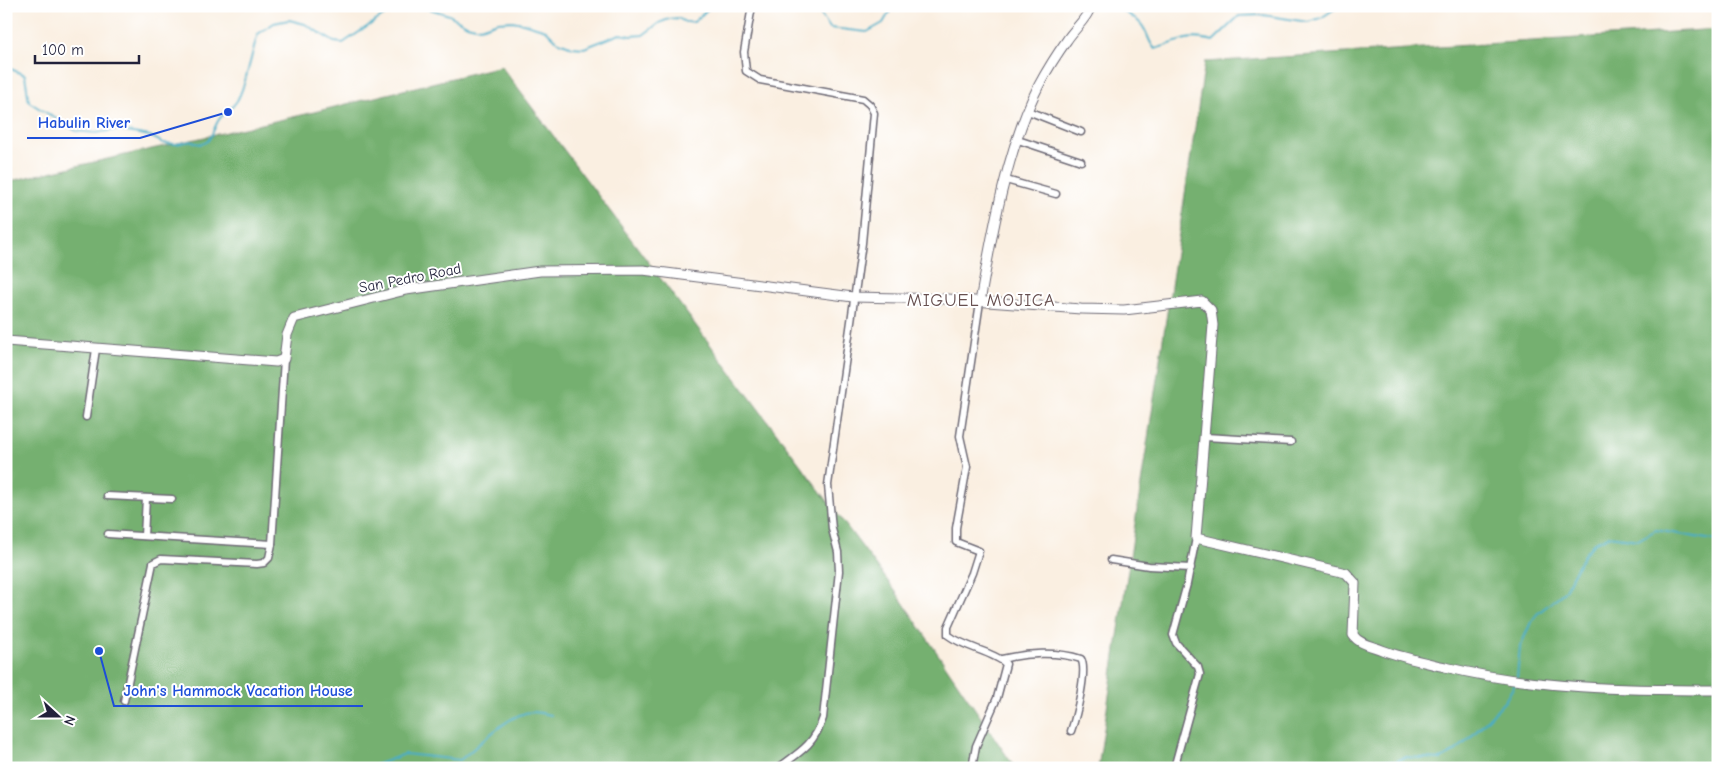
<svg xmlns="http://www.w3.org/2000/svg" width="1724" height="774" font-family="'Comic Neue',sans-serif">
<rect width="100%" height="100%" fill="#fff"/>
<filter id="ink" filterUnits="userSpaceOnUse"><feTurbulence type="fractalNoise" baseFrequency=".02" numOctaves="2"/><feDisplacementMap in="SourceGraphic" scale="10" xChannelSelector="R" yChannelSelector="G"/><feConvolveMatrix kernelMatrix="1 2 1 2 8 2 1 2 1" color-interpolation-filters="sRGB"/></filter>
<filter id="wash" filterUnits="userSpaceOnUse"><feTurbulence type="fractalNoise" baseFrequency=".0096" numOctaves="4" result="noise"/><feDisplacementMap in="SourceGraphic" scale="20" xChannelSelector="R" yChannelSelector="G"/><feGaussianBlur stdDeviation="1.12" result="paint"/><feColorMatrix in="noise" values="0 0 0 0 0 0 0 0 0 0 0 0 0 0 0 0 0 1.4 0 .05"/><feComposite in="paint" operator="in"/></filter>
<g filter="url(#wash)">
<rect width="100%" height="100%" fill="#faefe1"/>
<g fill="#75b06f" stroke="#4c6955">
<path d="M1718,29v739h-620l107,-706z"/>
<path d="M501,66l395,526 119,176h-1009v-586l300,-68z"/>
</g>
<g fill="none" stroke-linecap="round" stroke-linejoin="round">
<g stroke="#47adc7" stroke-width="2">
<path d="M411,6l19,3 19,6 18,10 13,3 18,-6 14,-1 11,2 23,7 11,11 15,6 12,1 36,-14 11,2 12,-1 16,-12 10,-4 9,-1 7,4h9l17,-16"/>
<path d="M815,6l15,22 37,4 16,-9 10,-17"/>
<path d="M1116,6c7,6 17,10 23,16 9,8 8,19 16,27 25,-7 31,-15 58,-8l26,-25 24,-1 45,7 13,-4 18,-12"/>
<path d="M6,67l19,8 4,27 47,29 20,2 19,-3 35,6 13,7 13,1 15,-3c18,10 20,-7 26,-18 4,-10 18,-15 22,-26 9,-20 12,-43 19,-63l16,-11 15,-3 16,4 29,18 9,1 43,-29 23,-8"/>
<path d="M1517,677l3,-30 11,-25 6,-8 27,-22 19,-36 12,-14 14,-6 29,4 18,-10 62,11"/>
<path d="M368,768l37,-14 55,6c17,-13 50,-48 72,-48 6,0 13,2 19,3"/>
<path d="M1382,768v-8l13,2 10,-5 36,2 13,-7 13,-11 38,-40 10,-17"/>
</g>
</g>
</g>
<g filter="url(#ink)">
<g fill="none" stroke-linecap="round" stroke-linejoin="round">
<defs>
<g id="street">
<path d="M752,6l-8,46 2,19 14,9 103,19 7,6 4,8 -12,130 -34,242 4,44 6,23 1,19 -16,147c-9,27 -23,34 -45,50"/>
<path d="M1028,111l53,21"/>
<path d="M1018,140l63,21"/>
<path d="M1006,180l50,14"/>
<path d="M86,417l10,-68"/>
<path d="M1205,437l86,5"/>
<path d="M107,496l65,3"/>
<path d="M108,534l164,10"/>
<path d="M144,536l2,-38"/>
<path d="M1111,560l38,6 42,2"/>
<path d="M1002,659c25,-6 55,-8 79,0 7,11 -5,58 -10,72"/>
<path d="M124,701l29,-138 8,-4 96,5 7,-1 5,-5 3,-14 12,-185"/>
<path d="M972,768l4,-22 21,-48 9,-34c-11,-12 -41,-16 -58,-29v-8l24,-54 7,-22 -23,-9v-14l11,-61 -7,-31 20,-134"/>
<path d="M1174,768l26,-94 -2,-7 -22,-24 -3,-8 14,-51 9,-46"/>
</g>
<g id="secondary">
<path d="M980,302c12,-69 27,-154 59,-217 8,-15 18,-31 28,-45 7,-11 20,-21 24,-34"/>
<path d="M6,341l270,21 8,-3 3,-24 7,-17 112,-28 134,-19 103,-1 210,27 95,2 133,10 43,1 78,-9 9,9 2,15 -17,213 150,35 9,10 -2,52c6,9 19,11 29,15 21,8 42,12 63,17 90,22 181,23 273,23"/>
</g>
</defs>
<use href="#street" stroke="#6e6a75" stroke-width="9"/>
<use href="#secondary" stroke="#6e6a75" stroke-width="11"/>
<use href="#street" stroke="#fff" stroke-width="6"/>
<use href="#secondary" stroke="#fff" stroke-width="9"/>
</g>
</g>
<g text-anchor="middle" dominant-baseline="central" stroke-width="4" stroke-linejoin="round" paint-order="stroke">
<g font-size="15" fill="#22223b" stroke="#fff">
<text transform="translate(410 278) rotate(-11)">San Pedro Road</text>
</g>
<g font-size="18" letter-spacing="1" fill="#675050" stroke="#fff">
<text x="981" y="300">MIGUEL MOJICA</text>
</g>
</g>
<path fill="none" stroke="#1d4ed8" stroke-width="2" d="M228 112L140 138H27M99 651L114 706H363"/>
<g fill="#1d4ed8" stroke="#fff" stroke-width="2">
<circle cx="228" cy="112" r="5"/>
<circle cx="99" cy="651" r="5"/>
</g>
<g font-size="16" text-anchor="middle" font-weight="bold" fill="#1d4ed8" stroke="#fff" stroke-width="4" stroke-linejoin="round" paint-order="stroke">
<text x="84" y="128">Habulin River</text>
<text x="238" y="696">John's Hammock Vacation House</text>
</g>
<rect width="1724" height="774" fill="none" stroke="#fff" stroke-width="25"/>
<g transform="translate(58 716) rotate(111)" stroke="#ffffff" stroke-width="4" paint-order="stroke">
<path d="M0-4L9 19L0 12L-9 19Z" fill="#22223b"/>
<text y="-8" font-size="14" font-weight="bold" text-anchor="middle" fill="#22223b">N</text>
</g>
<path d="M35 55v8h104v-8" fill="none" stroke="#22223b" stroke-width="2.5"/>
<text x="42" y="55" font-size="15" fill="#22223b" stroke="#ffffff" stroke-width="4" paint-order="stroke">100 m</text>
</svg>
